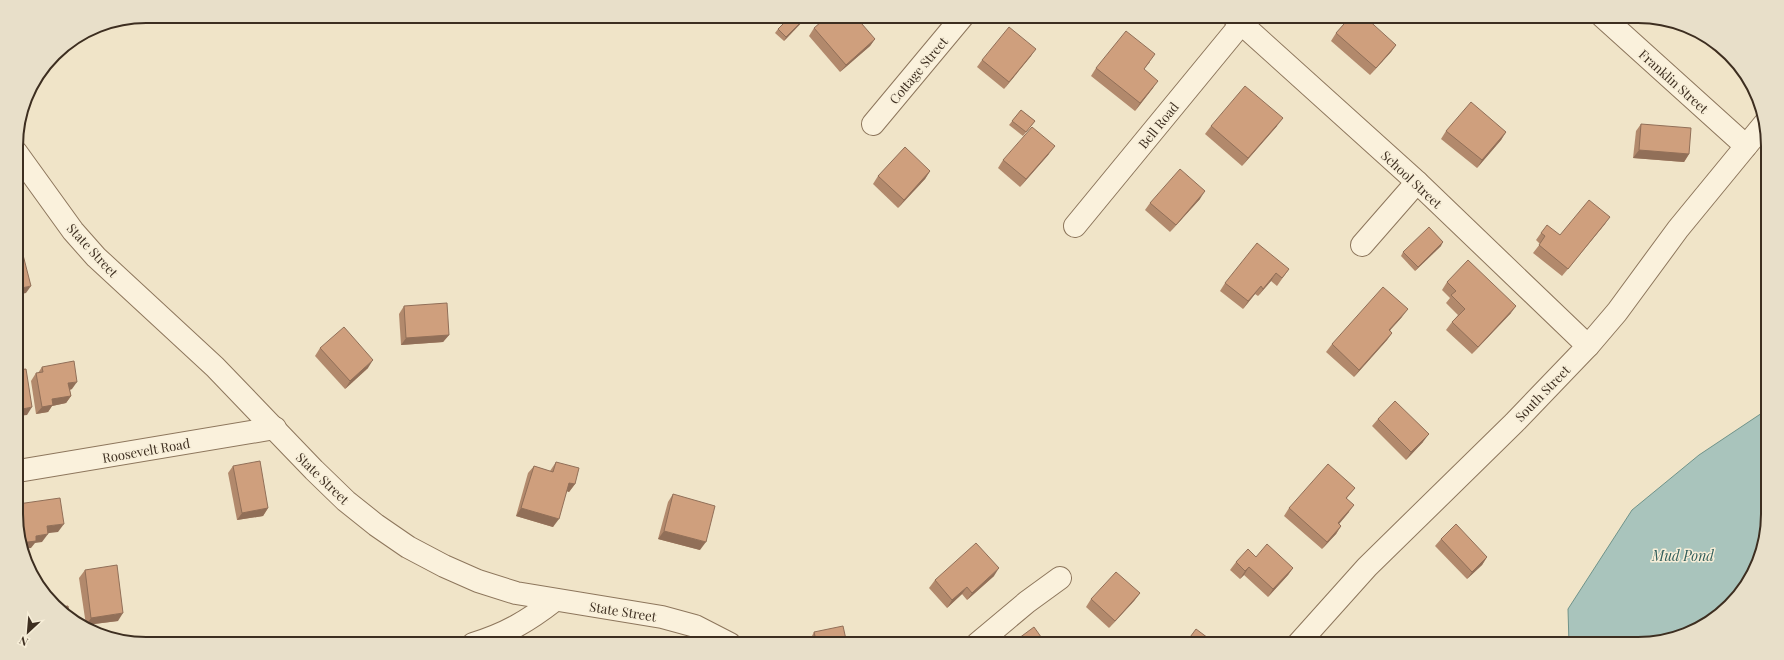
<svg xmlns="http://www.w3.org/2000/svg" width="1784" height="660" font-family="'Playfair Display',serif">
<rect width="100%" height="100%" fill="#f0e4c8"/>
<path fill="#a9c4bc" stroke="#6f938a" d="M1768,409v105l-7,42 -15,31 -29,30 -29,17 -42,10h-77l-1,-35 64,-99 67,-55z"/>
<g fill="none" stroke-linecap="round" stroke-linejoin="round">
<defs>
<g id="minor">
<path d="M1233,16l184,166 171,164"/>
<path d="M1602,16l144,130"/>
<path d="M873,124l90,-108"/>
<path d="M1075,226l166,-202"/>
<path d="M1362,245l55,-63"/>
<path d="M18,471l257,-43"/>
<path d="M473,644c33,-10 55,-23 82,-44"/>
<path d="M977,644l50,-42 33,-24"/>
</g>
<g id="tertiary">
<path d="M16,152l57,79 23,26 119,110 99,103 32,31 30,24 32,22 36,19 34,15 38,12 146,24 33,9 35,18"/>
<path d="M1298,644l69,-77 147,-144 74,-77 29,-34 61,-83 87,-106"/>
</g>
</defs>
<use href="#minor" stroke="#8d765c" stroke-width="24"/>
<use href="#tertiary" stroke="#8d765c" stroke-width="24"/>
<use href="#minor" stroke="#faf1dc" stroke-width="22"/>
<use href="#tertiary" stroke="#faf1dc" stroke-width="22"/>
</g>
<g fill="#b2896c">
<path d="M807,16l-3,4 -20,21 -9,-8 3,-4z"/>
<path d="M814,28l61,11 -5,7 -30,26 -31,-36z"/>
<path d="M1336,33l60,12 -5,7 -21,23 -39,-34z"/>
<path d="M1714,46l22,14 2,4 -3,4 -23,-19z"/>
<path d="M1031,56l-27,33 -27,-22 5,-7z"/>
<path d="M1150,62l-6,7 9,19 -18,23 -44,-35 5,-8z"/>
<path d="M1021,110l14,11 -12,15 -14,-11z"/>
<path d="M1641,124l48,30 -5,8 -51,-4 3,-27z"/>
<path d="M1211,126h66l-35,40 -37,-32z"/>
<path d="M1446,131l60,1 -5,8 -24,28 -36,-29z"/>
<path d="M1049,154l-29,33 -22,-19 5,-8z"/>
<path d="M930,171l-5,8 -27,29 -25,-24 5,-8z"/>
<path d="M1200,199l-30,33 -25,-22 5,-7z"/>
<path d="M1605,224l-43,52 -29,-23 7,-9 -4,-4 5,-7 19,2z"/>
<path d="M1441,246l-26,25 -14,-15 2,-4z"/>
<path d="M1289,269l-12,17 -6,-5 -13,15 -3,-2 -12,15 -23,-18 5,-8z"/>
<path d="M1447,282l64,31 -39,41 -26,-24 6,-8 6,-7 -12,-12 4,-5 -8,-8z"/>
<path d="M404,306l45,29 -6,7 -42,3 -2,-31z"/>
<path d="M1402,317l-12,13 2,3 -5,7 -33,37 -28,-25 6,-8z"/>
<path d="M320,348l48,20 -23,21 -30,-33z"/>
<path d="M42,367l30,22 -2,1 1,6 -5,7 -14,3 -4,6 -12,2 -5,-33 5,-8h2z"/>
<path d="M1378,419l45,23 -17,18 -34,-34z"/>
<path d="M556,462l19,22 -6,8 -2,-1 -14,36 -37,-11 12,-43 6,-7 16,5z"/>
<path d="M233,466l35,42 -5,8 -26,4 -9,-47z"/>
<path d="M1355,488l-8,10 2,14 -10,12 2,2 -5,8 -14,15 -38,-33 5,-8z"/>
<path d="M673,494l27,56 -42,-11 10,-37z"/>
<path d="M1441,539l46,18 -5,8 -15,14 -32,-33z"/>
<path d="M1256,557l37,11 -5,7 -20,22 -24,-22 -4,4 -10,-9 6,-8z"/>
<path d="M85,570l33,51 -32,4 -7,-47z"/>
<path d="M994,576l-27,24 -5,-6 -15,14 -18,-20 6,-8z"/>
<path d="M1140,593l-6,8 -25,27 -23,-21 5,-8z"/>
<path d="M814,632l33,12h-34l-1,-8z"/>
</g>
<g fill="#916f58">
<path d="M807,16l-3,4 -20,21 2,-4z"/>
<path d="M875,39l-5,7 -30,26 6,-7z"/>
<path d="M1396,45l-5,7 -21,23 6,-7z"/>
<path d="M1036,49l-5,7 -27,33 5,-7z"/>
<path d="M1158,81l-5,7 -18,23 5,-8z"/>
<path d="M1283,118l-6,8 -35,40 6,-8z"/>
<path d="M1506,132l-5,8 -24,28 5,-8z"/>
<path d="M1055,146l-6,8 -29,33 6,-8z"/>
<path d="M1639,150l50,4 -5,8 -51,-4z"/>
<path d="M930,171l-5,8 -27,29 6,-8z"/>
<path d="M1205,191l-5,8 -30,33 6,-7z"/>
<path d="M1610,217l-5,7 -43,52 6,-7z"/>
<path d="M1443,242l-2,4 -26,25 3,-4z"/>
<path d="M1276,273l-5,8 -13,15 5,-7z"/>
<path d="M31,286l-5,7 -9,2v-6z"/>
<path d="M1261,286l-6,8 -12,15 5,-8z"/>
<path d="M1516,306l-5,7 -39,41 6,-7z"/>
<path d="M1408,309l-6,8 -18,20 5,-7z"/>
<path d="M1392,333l-5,7 -33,37 5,-7z"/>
<path d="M449,335l-6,7 -42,3 5,-7z"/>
<path d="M373,360l-5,8 -23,21 5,-8z"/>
<path d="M77,382l-5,7 -9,2 5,-8z"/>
<path d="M71,396l-5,7 -14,3 -4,6 -12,2 6,-7 10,-8z"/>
<path d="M32,407l-5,8 -9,1v-6z"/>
<path d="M1429,434l-6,8 -17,18 5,-8z"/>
<path d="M569,483l6,1 -6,8 -5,-2z"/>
<path d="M1354,505l-5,7 -16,19 5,-8z"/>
<path d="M268,508l-5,8 -26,4 5,-7z"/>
<path d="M521,508l38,11 -6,8 -37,-11z"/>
<path d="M64,524l-6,8 -17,2 6,-8z"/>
<path d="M1341,526l-5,8 -14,15 5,-7z"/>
<path d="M664,531l42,11 -6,8 -42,-11z"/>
<path d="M48,534l-6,8 -7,1 -4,5 -8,1 -3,-6 16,-7z"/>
<path d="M1487,557l-5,8 -15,14 5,-7z"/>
<path d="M1249,567l-5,8 -4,4 5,-8z"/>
<path d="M999,568l-5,8 -27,24 5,-7z"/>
<path d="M1293,568l-5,7 -20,22 5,-8z"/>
<path d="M967,587l-5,7 -15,14 5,-8z"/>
<path d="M1140,593l-6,8 -25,27 6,-7z"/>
<path d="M123,613l-5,8 -32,4 5,-7z"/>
</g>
<g fill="#cf9f7d" stroke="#916f58">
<path d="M791,16h16l-21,21 -8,-8z"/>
<path d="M828,16h27l20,23 -29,26 -32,-37z"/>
<path d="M1351,16h13l32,29 -20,23 -40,-35z"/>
<path d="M1009,27l27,22 -27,33 -27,-22z"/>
<path d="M1126,31l29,23 -11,15 14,12 -18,22 -44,-35z"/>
<path d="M1245,86l38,32 -35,40 -37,-32z"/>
<path d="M1471,102l35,30 -24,28 -36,-29z"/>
<path d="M1021,110l14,11 -9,11 -14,-11z"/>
<path d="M1641,124l50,4 -2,26 -50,-4z"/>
<path d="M1032,127l23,19 -29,33 -23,-19z"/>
<path d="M905,147l25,24 -26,29 -26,-24z"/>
<path d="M1180,169l25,22 -29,34 -26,-22z"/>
<path d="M1589,200l21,17 -42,52 -29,-24 6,-9 -4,-3 6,-8 13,10z"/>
<path d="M1429,227l14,15 -25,25 -15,-15z"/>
<path d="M1257,243l32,26 -7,9 -6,-5 -13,16 -2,-3 -13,15 -23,-18z"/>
<path d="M22,251l9,35 -14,3v-37z"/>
<path d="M1468,260l48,46 -38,41 -26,-25 13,-13 -14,-14 5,-4 -9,-9z"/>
<path d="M1383,287l25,22 -19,21 3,3 -33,37 -27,-26z"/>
<path d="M447,303l2,32 -43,3 -2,-32z"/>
<path d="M344,327l29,33 -23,21 -30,-33z"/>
<path d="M74,361l3,21 -9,1 3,13 -19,3 1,6 -11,2 -6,-34 7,-1 -1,-5z"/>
<path d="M26,369l6,38 -14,3v-40z"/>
<path d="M1395,401l34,33 -18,18 -33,-33z"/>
<path d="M260,461l8,47 -26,5 -9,-47z"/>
<path d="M556,462l23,6 -4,16 -6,-1 -10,36 -38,-11 13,-42 19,6z"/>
<path d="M1328,464l27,24 -9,10 8,7 -16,18 3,3 -14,16 -38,-34z"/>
<path d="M673,494l42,12 -9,36 -42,-11z"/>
<path d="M60,498l4,26 -17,2 1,8 -12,2v5l-16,2 -2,-4v-35z"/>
<path d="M1456,524l31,33 -15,15 -31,-33z"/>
<path d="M976,543l23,25 -27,25 -5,-6 -15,13 -17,-20z"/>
<path d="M1267,544l26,24 -20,21 -24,-22 -4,4 -9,-9 12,-13 8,8z"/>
<path d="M117,565l6,48 -32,5 -6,-48z"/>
<path d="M1116,572l24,21 -25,28 -24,-22z"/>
<path d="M68,606l1,8 -9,-7z"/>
<path d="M843,626l4,18h-30l-3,-12z"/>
<path d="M1034,627l12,17h-35z"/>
<path d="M1196,629l20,15h-31z"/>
</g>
<g text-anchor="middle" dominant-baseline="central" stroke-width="3" stroke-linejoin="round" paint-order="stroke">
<g font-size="13" fill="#3d2e20" stroke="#f7eed8">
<text transform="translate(918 70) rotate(-50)">Cottage Street</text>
<text transform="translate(1674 81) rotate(42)">Franklin Street</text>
<text transform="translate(1158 125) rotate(-51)">Bell Road</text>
<text transform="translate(1412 179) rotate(43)">School Street</text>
<text transform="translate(93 250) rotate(47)">State Street</text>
<text transform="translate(1542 393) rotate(-46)">South Street</text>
<text transform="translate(146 450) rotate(-10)">Roosevelt Road</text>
<text transform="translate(323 478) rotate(44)">State Street</text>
<text transform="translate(623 611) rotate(9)">State Street</text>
</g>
<g font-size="14" font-style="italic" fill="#2f5d5a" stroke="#f7eed8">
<text x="1683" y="555">Mud Pond</text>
</g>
</g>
<path d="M0 0H1784V660H0ZM146 23H1638A123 123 0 0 1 1761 146V514A123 123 0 0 1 1638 637H146A123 123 0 0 1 23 514V146A123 123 0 0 1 146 23Z" fill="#e8dfc9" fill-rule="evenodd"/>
<path fill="none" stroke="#3d2e20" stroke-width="2" d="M146 23H1638A123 123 0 0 1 1761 146V514A123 123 0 0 1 1638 637H146A123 123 0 0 1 23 514V146A123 123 0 0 1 146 23Z"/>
<g transform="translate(28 632) rotate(206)" stroke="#f7eed8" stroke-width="3" paint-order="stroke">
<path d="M0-3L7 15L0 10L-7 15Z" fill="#3d2e20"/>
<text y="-6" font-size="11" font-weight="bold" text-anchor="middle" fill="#3d2e20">N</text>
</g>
</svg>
